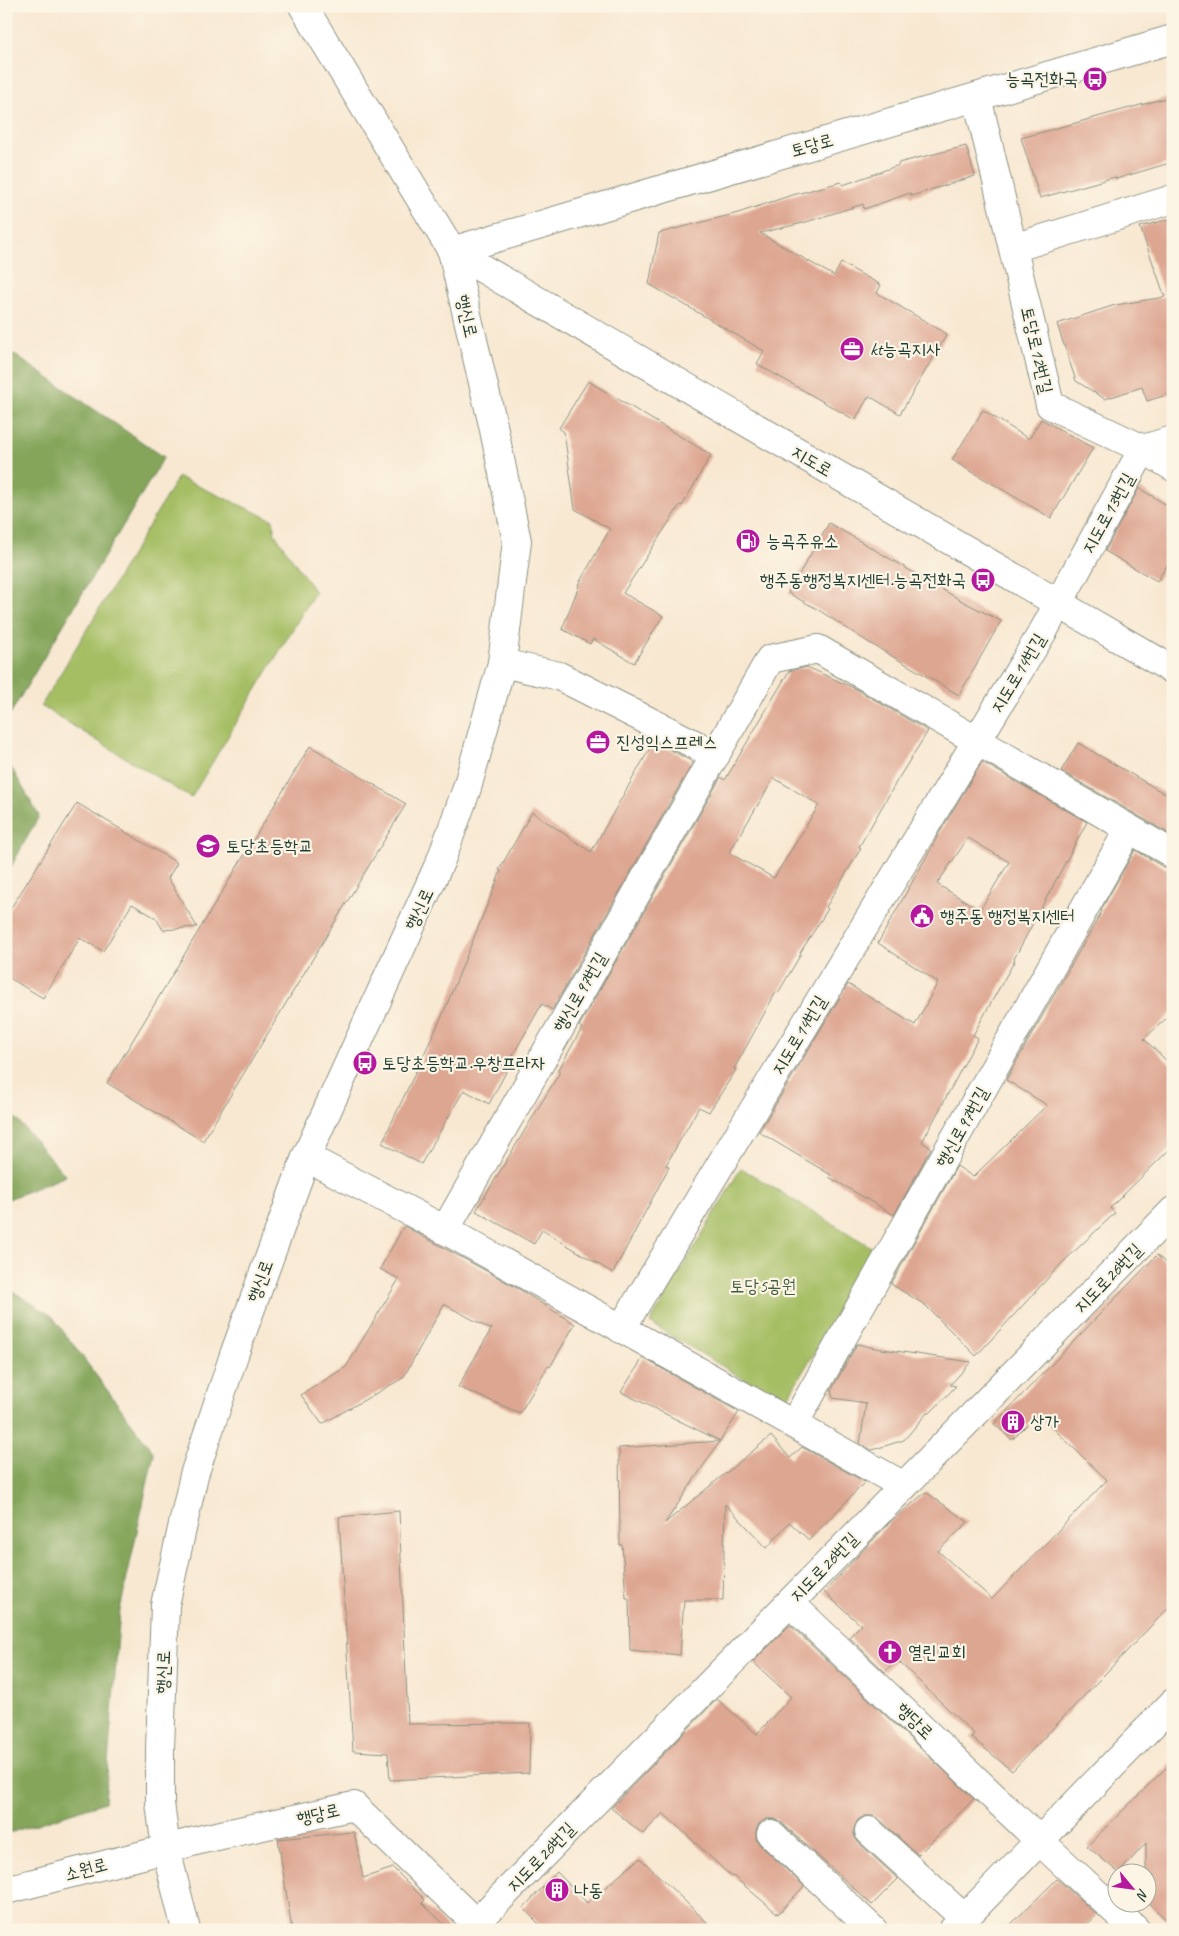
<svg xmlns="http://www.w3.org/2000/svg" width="1179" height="1936" font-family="Caveat,'Poor Story',sans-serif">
<rect width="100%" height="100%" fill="#fcf5e5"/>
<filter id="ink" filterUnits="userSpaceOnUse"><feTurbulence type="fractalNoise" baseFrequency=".02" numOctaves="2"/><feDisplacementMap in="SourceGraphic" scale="10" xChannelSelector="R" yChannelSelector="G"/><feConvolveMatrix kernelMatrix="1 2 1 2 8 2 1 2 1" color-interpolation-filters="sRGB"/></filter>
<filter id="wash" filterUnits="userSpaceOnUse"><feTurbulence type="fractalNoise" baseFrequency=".0096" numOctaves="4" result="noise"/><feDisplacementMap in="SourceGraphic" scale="20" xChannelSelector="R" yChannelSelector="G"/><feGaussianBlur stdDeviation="1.12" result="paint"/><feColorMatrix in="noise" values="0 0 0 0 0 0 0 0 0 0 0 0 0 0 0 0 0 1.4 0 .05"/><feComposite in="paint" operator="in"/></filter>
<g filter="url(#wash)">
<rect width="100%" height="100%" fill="#f8e8d2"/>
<g fill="#a5be64" stroke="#627e4c">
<path d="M178,477l95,43 2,14 40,58 -124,206 -150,-92z"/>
<path d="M741,1168l135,82 -92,153 -134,-80z"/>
</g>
<g fill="#84a55a" stroke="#527147">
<path d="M6,349l158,108 -158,264z"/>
<path d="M6,758l33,58 -33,60z"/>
<path d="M6,1107l60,69 -60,24z"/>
<path d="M6,1287l46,29 102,137 -34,157 -15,192 -99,32z"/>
</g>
<g id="blocks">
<g fill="#dda691" fill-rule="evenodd">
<path d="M1173,96v66l-57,17 -1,-2 -75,21 -19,-60z"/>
<path d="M966,146l9,30 -64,20 -1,-3 -46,16 -1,-5 -60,19 -43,10 74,43 7,-13 40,22 -4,8 70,41 -47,80 -31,-18 -14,24 -98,-56 7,-13 -115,-67 10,-51 79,-20 51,-17 52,-14 2,3 56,-20 -1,-2z"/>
<path d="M1173,218v175l-26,8 -5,-14 -37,12 -29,-18 -19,-57 58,-19 50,-8 -25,-70z"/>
<path d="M588,381l123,74 -29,51 -2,-1 -57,88 40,23 -29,47 -41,-24 -3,5 -28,-15 17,-43 -1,-1 32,-56 -35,-20 -11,-77 -5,-4z"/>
<path d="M983,410l46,29 12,-20 52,29 -42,70 -99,-58z"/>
<path d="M1139,488l34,21v47l-16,25 -52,-30z"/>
<path d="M829,523l133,78 39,20 -42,74 -91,-53 -51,-33 -29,-16z"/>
<path d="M807,667l49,22 72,42 -30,48 -39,68 2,1 -35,59 2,2 -28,44 1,1 -23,39 -2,-1 -42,77 2,1 -27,42 -10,-5 -33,58 3,2 -56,106 -71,-43 -8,14 -58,-33 84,-139 -2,-1 24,-43 -3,-2 142,-249 4,3 64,-109zM774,778l45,27 -45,73 -45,-25z"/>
<path d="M654,741l39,21 -141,248 -10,-6 -31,54 2,1 -24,45 -25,-14 -43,74 -39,-21 61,-129 58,-143 -2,-1 33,-58 59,40z"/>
<path d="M1078,743l89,52 6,-10v51l-112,-65z"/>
<path d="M310,746l96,58 -203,337 -96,-58z"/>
<path d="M982,762l105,60 -73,137 1,1 -42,75 5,3 -56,104 9,6 -37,67 -65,-38 2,-2 -72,-43 89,-148 67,41 23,-43 -60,-39 66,-118zM968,838l41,24 -29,48 -43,-26z"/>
<path d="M77,803l100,60 -9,15 29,49 -34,3 -7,-12 -24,-14 -29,47 -23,-13 -37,60 -37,-22v-60z"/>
<path d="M1135,850l30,18 8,2v142l-29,27 29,28v79l-63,62 5,5 -53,50 -86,93 -51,-51 -34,-21 66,-118 16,11 74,-72 -41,-25 96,-169 -1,-1z"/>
<path d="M404,1226l108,59 63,39 -25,43 -2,-1 -28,47 -62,-26 34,-59 -2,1 -46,-25 -41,74 -81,46 -21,-29 45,-28 53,-88 -19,-10z"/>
<path d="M1157,1255l16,14v334l-161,168 -41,-34 3,-3 -78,-75 -11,13 -36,-35 12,-12 -37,-33 65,-69 37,-31 42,30 -30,29 54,48 115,-119 -69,-66 -26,26 -18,-16z"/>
<path d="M857,1344l18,4 96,14 -21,23 6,1 -26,27h-3l-23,27 -32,10 -12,-6 6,-41 -33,-5 -2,-7z"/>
<path d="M643,1358l96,54 -19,29 -99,-49z"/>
<path d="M771,1436l19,22 12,-11 63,35 -56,58 -20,-18 -22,26 -42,-44 -2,96h-39l-4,55 -50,-5 -1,-52h-3l-4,-53h-2l-1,-97 101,-7 -55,82z"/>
<path d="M399,1511l9,213 122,-1 -1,50 -139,7 -2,-27 -35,-2 -14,-234z"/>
<path d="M790,1625l184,174 -56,56 -39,-36 -7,-3h-7l-7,4 -4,8v7l4,7 40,37 -26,26 -90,-82 -7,-4h-9l-7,5 -3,7v8l4,6 44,41 -26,28 -45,-38 -1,1 -69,-64 -20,21 -32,-26 106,-109 40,35 34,-37 -38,-35z"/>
<path d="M1173,1761v165l-27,-25v-58l-27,30 -32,-27z"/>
<path d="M354,1832l9,46 30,-10 32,32 -3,3 28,27h-158l-14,-91z"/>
<path d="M640,1858l75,72h-170l-22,-22 34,-36 30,31z"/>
<path d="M1057,1879l40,36 -16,15h-76z"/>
</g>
</g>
</g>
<g filter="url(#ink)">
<use href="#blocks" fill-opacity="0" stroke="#8c9283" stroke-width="1"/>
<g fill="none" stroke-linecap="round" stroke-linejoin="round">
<defs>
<g id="minor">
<path d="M977,97l73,308 93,44 30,18"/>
<path d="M1013,248l160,-49"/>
<path d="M502,663l57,13 157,79"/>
<path d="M306,1157l139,73 459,256"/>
<path d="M445,1230l325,-571 48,-10 355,205"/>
<path d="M621,1329l424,-701 98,-179 30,-9"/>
<path d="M794,1424l335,-595"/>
<path d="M790,1603l270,257 76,70"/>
<path d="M869,1831l95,87"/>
<path d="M771,1834l102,96"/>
<path d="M166,1849l37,-10 151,-33 129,124"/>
<path d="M476,1923l697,-712"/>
</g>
<path id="tertiary" d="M953,1930l220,-227"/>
<g id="secondary">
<path d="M452,251l721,419"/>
<path d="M452,251l721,-212"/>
<path d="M6,1890l160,-41"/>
<path d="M186,1930l-20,-81 -6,-46v-54l5,-144 29,-130 41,-123 71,-195 135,-297 26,-72 35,-125 15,-122 -24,-116 -41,-174 -149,-245"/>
</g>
</defs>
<use href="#minor" stroke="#8c9283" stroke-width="30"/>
<use href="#tertiary" stroke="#8c9283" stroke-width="30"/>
<use href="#secondary" stroke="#8c9283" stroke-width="30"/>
<use href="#minor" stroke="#fff" stroke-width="28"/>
<use href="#tertiary" stroke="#fff" stroke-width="28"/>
<use href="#secondary" stroke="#fff" stroke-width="28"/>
</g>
</g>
<defs>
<symbol id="bus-disc" viewBox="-11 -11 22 22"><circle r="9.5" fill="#b5179e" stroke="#fcf5e5"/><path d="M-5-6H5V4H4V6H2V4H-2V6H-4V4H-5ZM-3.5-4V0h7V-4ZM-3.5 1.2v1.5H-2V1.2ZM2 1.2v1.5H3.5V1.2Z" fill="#fff"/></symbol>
<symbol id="office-disc" viewBox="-11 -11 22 22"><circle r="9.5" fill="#b5179e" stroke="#fcf5e5"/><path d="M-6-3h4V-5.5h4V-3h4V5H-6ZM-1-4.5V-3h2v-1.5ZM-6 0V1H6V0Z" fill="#fff"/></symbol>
<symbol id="fuel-disc" viewBox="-11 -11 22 22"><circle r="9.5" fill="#b5179e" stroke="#fcf5e5"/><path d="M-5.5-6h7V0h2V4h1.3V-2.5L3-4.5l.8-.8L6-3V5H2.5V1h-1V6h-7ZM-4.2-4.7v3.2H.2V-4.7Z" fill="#fff"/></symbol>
<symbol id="school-disc" viewBox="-11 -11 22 22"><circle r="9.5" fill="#b5179e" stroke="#fcf5e5"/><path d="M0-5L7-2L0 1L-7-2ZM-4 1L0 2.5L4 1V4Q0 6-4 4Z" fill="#fff"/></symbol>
<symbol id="civic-disc" viewBox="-11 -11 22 22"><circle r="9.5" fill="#b5179e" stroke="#fcf5e5"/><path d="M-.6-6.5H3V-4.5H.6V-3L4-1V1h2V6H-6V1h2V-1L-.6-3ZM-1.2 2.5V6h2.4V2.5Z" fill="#fff"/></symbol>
<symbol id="building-disc" viewBox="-11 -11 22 22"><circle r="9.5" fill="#b5179e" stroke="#fcf5e5"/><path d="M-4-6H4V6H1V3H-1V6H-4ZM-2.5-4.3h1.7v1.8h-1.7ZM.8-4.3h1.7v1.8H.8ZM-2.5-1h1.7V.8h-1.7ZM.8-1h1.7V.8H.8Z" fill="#fff"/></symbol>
<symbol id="church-disc" viewBox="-11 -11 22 22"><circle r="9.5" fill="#b5179e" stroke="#fcf5e5"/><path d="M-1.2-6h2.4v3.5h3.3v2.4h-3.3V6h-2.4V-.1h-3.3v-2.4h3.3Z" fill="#fff"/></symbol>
</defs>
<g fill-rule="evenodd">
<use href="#bus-disc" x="1081" y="65" width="28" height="28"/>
<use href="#office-disc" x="838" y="335" width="28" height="28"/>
<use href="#fuel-disc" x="734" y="527" width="28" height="28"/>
<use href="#bus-disc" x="969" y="566" width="28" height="28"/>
<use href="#office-disc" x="584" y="728" width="28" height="28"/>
<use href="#school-disc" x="194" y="832" width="28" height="28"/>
<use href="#civic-disc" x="908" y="902" width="28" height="28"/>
<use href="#bus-disc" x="351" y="1049" width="28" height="28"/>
<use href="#building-disc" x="999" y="1408" width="28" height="28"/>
<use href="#church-disc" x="876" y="1638" width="28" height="28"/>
<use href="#building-disc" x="543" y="1876" width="28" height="28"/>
</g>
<g text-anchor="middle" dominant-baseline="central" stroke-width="4.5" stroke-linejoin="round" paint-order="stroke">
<g font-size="18" fill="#1f3d34" stroke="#fcf5e5" text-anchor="start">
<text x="1078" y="79" text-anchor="end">능곡전화국</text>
<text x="870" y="349">kt능곡지사</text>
<text x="766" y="541">능곡주유소</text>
<text x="966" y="580" text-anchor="end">행주동행정복지센터.능곡전화국</text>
<text x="616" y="742">진성익스프레스</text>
<text x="226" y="846">토당초등학교</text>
<text x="940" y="916">행주동 행정복지센터</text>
<text x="382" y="1063">토당초등학교.우창프라자</text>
<text x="1030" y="1422">상가</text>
<text x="908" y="1652">열린교회</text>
<text x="574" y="1890">나동</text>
</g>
<g font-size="18" fill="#1f3d34" stroke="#fcf5e5">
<text transform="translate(812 145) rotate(-16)">토당로</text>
<text transform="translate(467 316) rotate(77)">행신로</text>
<text transform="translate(1037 350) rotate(77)">토당로12번길</text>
<text transform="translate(812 461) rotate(30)">지도로</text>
<text transform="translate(1108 513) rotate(-61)">지도로13번길</text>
<text transform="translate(1018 673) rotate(-59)">지도로14번길</text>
<text transform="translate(419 909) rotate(-65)">행신로</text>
<text transform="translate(580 992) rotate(-60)">행신로97번길</text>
<text transform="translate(799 1035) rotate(-59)">지도로14번길</text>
<text transform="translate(962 1127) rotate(-61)">행신로97번길</text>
<text transform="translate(1108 1278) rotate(-46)">지도로26번길</text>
<text transform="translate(260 1281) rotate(-70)">행신로</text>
<text transform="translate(824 1567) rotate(-46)">지도로26번길</text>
<text transform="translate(163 1672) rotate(-88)">행신로</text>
<text transform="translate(915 1721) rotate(44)">행당로</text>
<text transform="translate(318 1814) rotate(-13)">행당로</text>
<text transform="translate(541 1857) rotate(-46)">지도로26번길</text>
<text transform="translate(86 1869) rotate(-15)">소원로</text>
</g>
<g font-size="18" fill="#405d40" stroke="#fcf5e5">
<text x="763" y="1286">토당5공원</text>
</g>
</g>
<rect width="1179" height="1936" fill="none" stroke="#fcf5e5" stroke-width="25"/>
<g transform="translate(1132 1888) rotate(119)"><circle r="24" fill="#fcf5e5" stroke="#a4ab9e"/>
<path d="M0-4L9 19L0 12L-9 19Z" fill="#b5179e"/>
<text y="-8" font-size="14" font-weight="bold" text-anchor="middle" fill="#1f3d34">N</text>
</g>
</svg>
